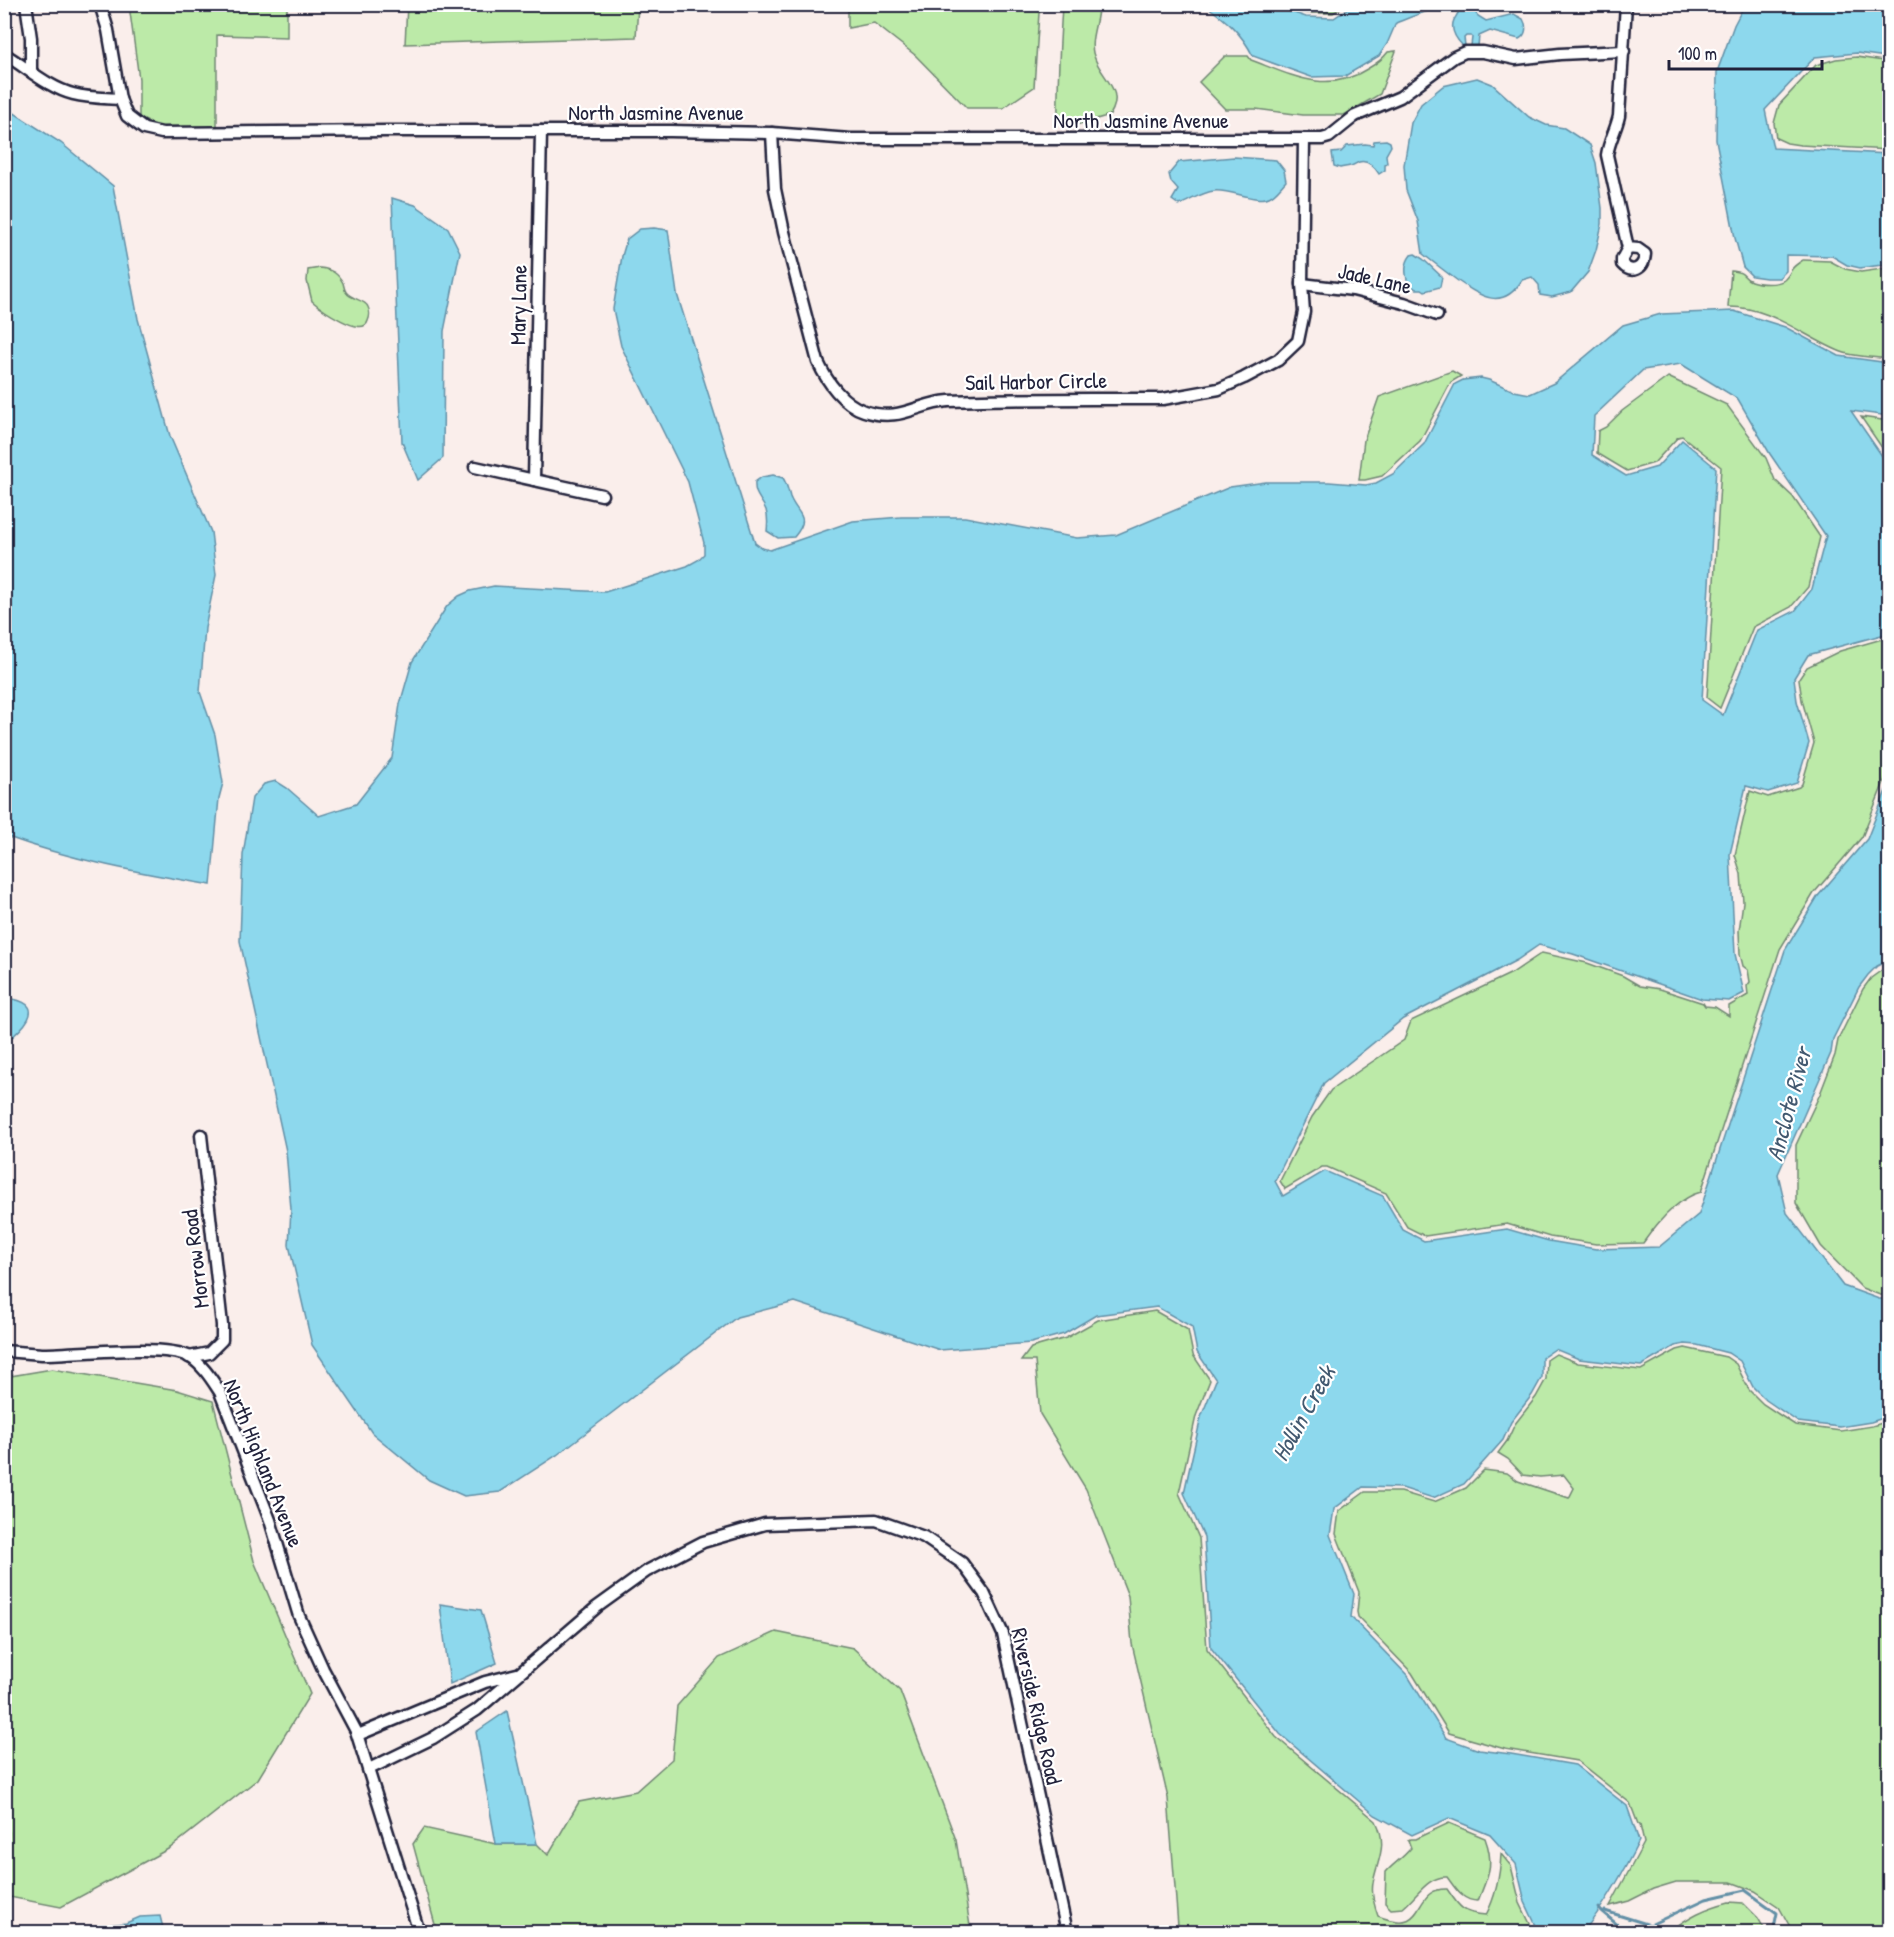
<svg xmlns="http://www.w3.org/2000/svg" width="1894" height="1937" font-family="'Patrick Hand',sans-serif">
<rect width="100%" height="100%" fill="#faeeeb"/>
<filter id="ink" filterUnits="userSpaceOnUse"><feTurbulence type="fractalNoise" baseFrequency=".0167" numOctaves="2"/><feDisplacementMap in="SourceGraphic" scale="12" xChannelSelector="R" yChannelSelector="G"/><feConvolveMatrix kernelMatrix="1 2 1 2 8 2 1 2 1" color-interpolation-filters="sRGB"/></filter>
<g filter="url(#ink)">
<g fill="#bceaa8" stroke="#6f8672" stroke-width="1.5">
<path d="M129,5h158v32l-70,-2v92h-57l-21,-9v-39z"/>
<path d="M407,5h231l-2,32 -231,7z"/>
<path d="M848,5h197l-6,8 -5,74 -31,21h-36l-52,-53 -41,-32 -26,5z"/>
<path d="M1062,5h36c1,16 -10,35 -4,51 7,23 32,34 16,59l-34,10 -18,-3c-1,-39 2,-78 4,-117z"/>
<path d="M1285,5h60l-12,8h-26z"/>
<path d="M1396,51l-16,43 -36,21h-41l-47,-6h-31l-26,-27 26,-26h23l3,4c40,15 76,35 116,9 9,-5 15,-9 21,-17z"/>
<path d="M1857,57l26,4 6,10v79l-89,-5 -13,-2 -11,-5 -2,-15 5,-18 37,-40 20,-6z"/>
<path d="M1803,260l27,1 15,8 16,3 28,-4v91c-14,-2 -37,-2 -50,-8 -36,-15 -70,-45 -111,-44l3,-36c16,1 10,6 20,10 8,3 26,4 33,-1 4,-3 6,-8 8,-11 3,-4 8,-7 11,-9z"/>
<path d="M320,268c11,1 18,5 23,15 1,3 1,6 3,9 5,8 19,7 22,15 2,4 2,10 0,14 -5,18 -48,-13 -56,-20l-5,-20 1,-11z"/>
<path d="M1452,371l9,5 -10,6 -31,59 -38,35 -17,4h-6l5,-40 15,-43z"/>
<path d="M1668,377l59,28 39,53 9,22 18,17 27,40 -12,50 -17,20 -38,20 -33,81 -13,-10 14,-231 -39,-31 -4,1 -24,26 -27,8 -30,-18 1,-22 8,-4 16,-16z"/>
<path d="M1861,417l28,4v37z"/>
<path d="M1889,637l-1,135 -26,65 -48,56 -34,56 -79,243c-24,6 -44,31 -58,51l-47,1 -46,-7 -43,-13 -82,12 -18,-9 -21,-34 -59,-26h-5l-37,22 -5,-8 32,-64 19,-27 73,-50 7,-19 101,-48 30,-20 45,10 36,13 17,10 20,3 43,14 2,3 10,1 14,9v-10l19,-11 -1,-9 3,-4 -2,-12 -5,-4 -3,-12 -1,-23 4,-29 -2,-28 -6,-19 15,-64 18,6 31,-10 3,-3 12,-41 -12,-43 -3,-21 8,-12 33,-16z"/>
<path d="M1889,965l1,330h-10l-18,-7 -41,-42 -25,-43v-58l24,-51 15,-39 3,-15 25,-51 8,-11z"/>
<path d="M1155,1311l33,19 5,25 17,25 -14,36 -17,77 20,45 8,111 69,88 100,84c12,25 2,37 -3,62 -2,11 1,22 5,33 53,21 31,-28 69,-27 12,18 16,25 39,26 10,-19 14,-39 15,-61l10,12 9,37 14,29h-354l-2,-6 -10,-128 -36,-154 -4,-48 -42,-107 -46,-75 -5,-53h-14l10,-13 35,-10 32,-18z"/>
<path d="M1685,1348l41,9 10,7 13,26 14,14 32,21 46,6 31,-5 17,-5v511h-96l-14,-25 -24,-16 -24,-9h-55l-23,7 -24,12 -19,5 34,-63 -4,-18 -2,-1 -8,-21 -53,-42 -72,-12 -56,-16 -37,-60 -54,-56 -1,-5 2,-20 -23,-58 3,-23 26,-19h36l33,10 32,-14 18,-18 23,3 11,8 51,17 5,-10 -10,-13 -24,2 -17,-2 -15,-16 -10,-6 9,-12 8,-17 21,-27 10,-18 1,-19 9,-6 22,9 63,7 36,-20z"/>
<path d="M52,1369l125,21 36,11 41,160 56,133 -52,85 -88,69 -109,59 -57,-11 5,-64h-5l1,-455z"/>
<path d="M776,1632l77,16 47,43 56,149 15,92h-534l-24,-88 11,-16 72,16h41l11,11 31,-53 57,-11 36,-32 5,-53 42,-48z"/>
<path d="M1449,1823l36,15c10,27 3,37 -7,63 -16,0 -22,-12 -31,-24 -20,-1 -30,20 -44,31l-12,1 -6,-6 1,-31c8,-9 17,-14 25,-24l-3,-8 2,-1h5z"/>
<path d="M1729,1902l14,1 15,15 8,14h-96c18,-16 36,-24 59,-30z"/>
</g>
<g fill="#8dd8ed" stroke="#628fa6" stroke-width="1.5" fill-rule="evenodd">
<path d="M1745,4l144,1v57l-3,-5 -29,-4 -42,4 -50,53 8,38 116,6v110l-29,4 -13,-3 -15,-9 -46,-1v16l-7,7h-13l-14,-2 -9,-9 -8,-29 -19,-98 1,-68 17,-47z"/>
<path d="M1205,5h75l2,4 24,8 28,1 19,-13h116l9,11 8,5 28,-7 9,5c4,7 4,16 -4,20l-29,-8 -11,5 -1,10h-7l1,-9 -1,-1h-5l-2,2 1,7 -2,1c-5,-5 -12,-14 -10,-23 1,-6 6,-8 6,-14 -12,-8 -50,9 -63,14l-9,21 -8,12 -34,20 -34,1 -58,-21c-12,-24 -27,-36 -48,-51z"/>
<path d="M1477,78l15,6 37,33 17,8 18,3 26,17 6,18 6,45v16l-6,26 -8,22 -17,20 -19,5 -12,-2 -1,-10 -7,-8 -10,3c-19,31 -41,17 -64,1 -12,-9 -24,-18 -35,-27l-5,-33 -12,-31 -2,-25 7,-42 10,-19 22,-18z"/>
<path d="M5,107l56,36 52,43 25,133 32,117 41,96 5,43 -11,53 -5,64 15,43 8,48 -4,15 -8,87c-70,-12 -140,-25 -206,-49z"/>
<path d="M1386,140l4,2 1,4 -5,9 1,8 -2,1v6l-6,4c-3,-6 -12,-15 -20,-12 -3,1 -6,4 -9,4 -3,1 -6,1 -10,2l-6,-2 -2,-13 9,-1 6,-6 18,-2 8,1 1,-4z"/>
<path d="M1234,157l42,3 8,10 2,11c-5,5 -10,13 -17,16 -12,6 -39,-8 -55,-6 -12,1 -24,10 -35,14l-7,-5 6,-10 -7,-8 -2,-8 10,-12z"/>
<path d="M392,198l23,7 33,23 12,24 -16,79 -1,127 -25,22 -16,-38z"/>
<path d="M654,228l14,2 9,64 78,249 7,5 8,2 83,-29 48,-4h64l112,21 39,-3 114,-48 36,-5h63l37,3 10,-2 17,-9 31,-30 31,-60 8,-4 18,-2 8,2 25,11 16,3 24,-11 69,-58 38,-11 73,-3 51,16 54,29 50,7v53l-38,-5 38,55v167l-81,22 -14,23 3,23 12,42 -12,40 -29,9 -22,-6 -16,68 5,100 9,39 -15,8 -27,-2 -129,-45 -34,-9 -22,15 -114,59 -79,64 -49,98 8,15 42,-25 58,25 20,34 21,11 83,-12 42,12 47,8 63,-2 40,-33 86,-264 33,-54 49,-57 22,-56v177l-12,6 -9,9 -9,12 -26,52 -2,14 -53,121 9,39 56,73 36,13h10v117l-18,6 -31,5 -42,-5 -32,-22 -13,-13 -13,-26 -12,-8 -31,-8 -12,-1 -10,2 -34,20 -62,-7 -24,-10 -13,9v19l-10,18 -21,27 -8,18 -39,44 -31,14 -31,-10 -39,-1 -29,22 -4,26 24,59 -3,23 57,59 38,62 33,12 32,4 64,11 52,41 12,35c-16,32 -33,63 -56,91h-44l-14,-30 -9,-38 -26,-29 -41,-17 -37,17 -37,-20 -95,-81 -69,-86 -7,-111 -20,-44 17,-76 15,-37 -19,-28 -5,-25 -35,-20 -61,8 -32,19 -33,9 -91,7 -145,-48 -58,15 -180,138 -57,37 -36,4 -35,-16 -57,-47 -60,-88 -23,-100 2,-36 -5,-58 -46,-210 3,-86 9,-57 12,-14 12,-3 11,7 32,28 37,-12 36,-46 8,-54 12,-42 35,-56 12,-10 11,-5 24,-5 111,6 82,-26 11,-6 6,-6v-11l-16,-61 -67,-136 -8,-37 9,-53 5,-17 13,-10zM1681,364l57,35 32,55 56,82 -14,53 -17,22 -38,19 -34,85 -21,-15 14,-232 -34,-28 -25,27 -31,9 -34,-21 2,-39 49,-46z"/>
<path d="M1415,254l8,5 19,18 -2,10 -15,4 -3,-2h-6l-8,-6c-3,-10 -4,-19 3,-28z"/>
<path d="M773,475l10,3c4,6 5,12 7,19 7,18 22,19 4,40l-16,1 -11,-7c1,-8 1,-14 -1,-21 -5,-12 -12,-14 -11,-28l7,-5z"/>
<path d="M13,999c36,7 7,32 -8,44v-42z"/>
<path d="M440,1604l41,6 16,53 -47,21z"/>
<path d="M507,1711l30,133h-41l-20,-112z"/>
<path d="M160,1916l4,16h-98l13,-4 47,-5 14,-6z"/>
</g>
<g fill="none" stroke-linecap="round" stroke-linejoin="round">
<g stroke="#628fa6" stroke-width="3">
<path d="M1599,1908l2,3 25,21"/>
<path d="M1605,1911l45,14 56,-26 39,-9 32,23 -4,19"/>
</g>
<defs>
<g id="minor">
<path d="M26,4l5,34v32"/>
<path d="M100,4l8,26 12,69 7,17 17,13 18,4 225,-2h283l102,2 78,6h472l7,-2 26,-21 45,-19 54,-40 11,-5h18l33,7 44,-5 64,-3"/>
<path d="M1626,4l-7,112c-3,14 -10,25 -12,39l21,93 -6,11v5c10,11 22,5 23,-10l-7,-5 -10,-1"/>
<path d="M4,54c22,13 45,34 69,40 15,4 31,4 47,5"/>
<path d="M772,133l3,56 9,43 34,130c9,20 25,42 46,49 37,12 53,-8 85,-10 71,-3 143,-2 214,-2l56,-10 25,-11 34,-18 20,-19 6,-29 -2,-28 2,-144"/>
<path d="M1302,284l51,6 51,13 33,12"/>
<path d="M475,467l127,28"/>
<path d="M534,480l7,-349"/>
<path d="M4,1351c13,1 25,2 38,3 31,0 124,-11 148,3 13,8 22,23 30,35l50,128 29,96 24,53 33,62 63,201"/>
<path d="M189,1357l20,-4 13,-13v-15l-21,-190"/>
<path d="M358,1735l127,-53 32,-8"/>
<path d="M369,1769l64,-31 44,-28 120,-103 50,-36 56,-29 62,-18 111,-4 48,17 38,26 22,30 19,41 64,298"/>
</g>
</defs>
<use href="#minor" stroke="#22223b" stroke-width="15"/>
<use href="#minor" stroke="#fff" stroke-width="10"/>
</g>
</g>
<g text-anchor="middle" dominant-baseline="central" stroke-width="4.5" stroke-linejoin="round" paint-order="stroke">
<g font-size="22" fill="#22223b" stroke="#fff">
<text x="656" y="112">North Jasmine Avenue</text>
<text x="1141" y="120">North Jasmine Avenue</text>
<text transform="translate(1375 278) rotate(13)">Jade Lane</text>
<text transform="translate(518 305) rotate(-89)">Mary Lane</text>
<text transform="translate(1036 381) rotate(-1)">Sail Harbor Circle</text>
<text transform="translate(195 1259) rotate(-97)">Morrow Road</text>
<text transform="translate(264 1463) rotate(68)">North Highland Avenue</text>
<text transform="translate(1037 1706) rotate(77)">Riverside Ridge Road</text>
</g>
<g font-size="24" font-style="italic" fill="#425970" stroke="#fff">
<text transform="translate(1788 1104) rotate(-75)">Anclote River</text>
<text transform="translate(1303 1413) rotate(-61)">Hollin Creek</text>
</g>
</g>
<rect width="1894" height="1937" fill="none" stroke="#fff" stroke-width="24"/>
<rect x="12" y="12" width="1870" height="1913" fill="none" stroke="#22223b" stroke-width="2" filter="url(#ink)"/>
<path d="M1669 60v9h153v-9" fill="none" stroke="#22223b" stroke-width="3"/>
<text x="1678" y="60" font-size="18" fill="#22223b" stroke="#ffffff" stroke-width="4.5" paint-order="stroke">100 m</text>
</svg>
